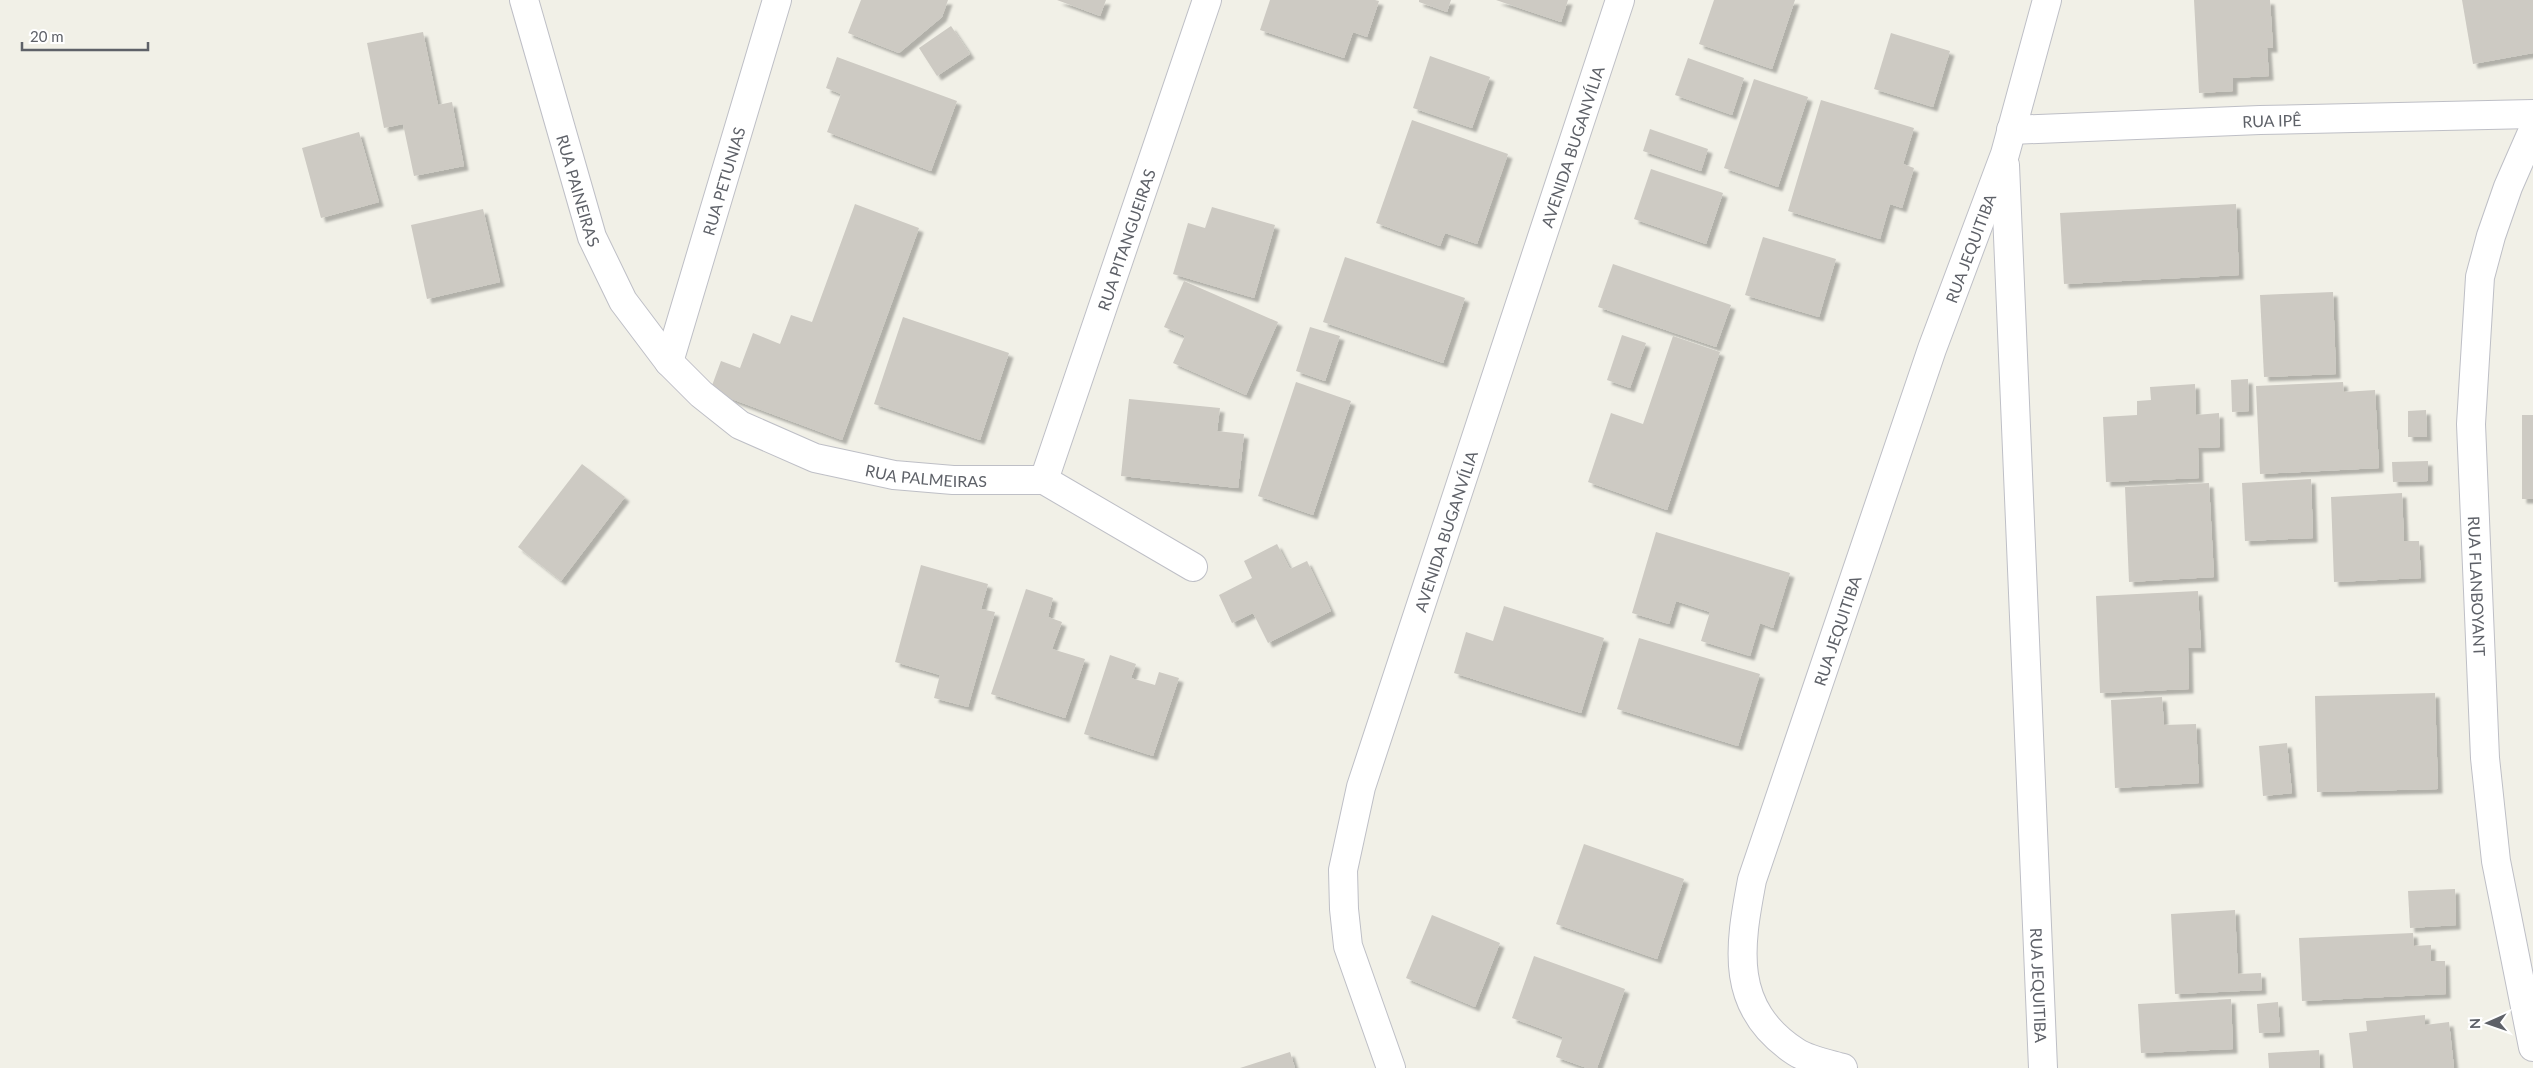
<svg xmlns="http://www.w3.org/2000/svg" width="2533" height="1068" font-family="Lato,sans-serif">
<defs>
<filter id="shadow"><feDropShadow dx="4.5" dy="4.5" stdDeviation="1" flood-color="#0004"/></filter>
</defs>
<rect width="100%" height="100%" fill="#f1f0e7"/>
<g fill="#cdcac3" filter="url(#shadow)">
<path d="M861,0h87l-6,17 -43,36 -51,-20z"/>
<path d="M1057,0h49l-6,16z"/>
<path d="M1270,0h105l4,1 -12,36 -14,-5 -9,26 -84,-28z"/>
<path d="M1419,0h32l-4,12 -28,-10z"/>
<path d="M1496,0h72l-7,22z"/>
<path d="M1714,0h81l-23,69 -73,-25z"/>
<path d="M2194,0h76l3,48h-6l2,28 -36,2v13l-34,2z"/>
<path d="M2462,0h71v53l-60,11z"/>
<path d="M951,26l19,28 -33,22 -18,-28z"/>
<path d="M423,32l15,73 14,-3 12,64 -50,10 -11,-52 -19,4 -17,-85z"/>
<path d="M1891,33l59,18 -17,56 -59,-18z"/>
<path d="M1430,56l60,21 -18,51 -59,-20z"/>
<path d="M837,57l120,44 -26,70 -104,-39 14,-38 -15,-6z"/>
<path d="M1688,58l56,20 -12,37 -57,-20z"/>
<path d="M1754,79l54,18 -30,90 -54,-19z"/>
<path d="M1821,100l93,28 -11,36 11,4 -12,40 -12,-4 -10,35 -92,-28z"/>
<path d="M1412,120l96,34 -31,90 -32,-11 -5,13 -64,-23z"/>
<path d="M1650,129l58,20 -7,22 -58,-20z"/>
<path d="M359,132l20,70 -58,16 -19,-70z"/>
<path d="M1651,169l72,24 -17,51 -72,-25z"/>
<path d="M855,204l64,24 -77,212 -132,-49 11,-30 19,7 13,-35 27,11 11,-29 21,7z"/>
<path d="M2236,204l3,71 -175,9 -4,-71z"/>
<path d="M1212,207l63,18 -21,73 -81,-24 15,-51 17,5z"/>
<path d="M483,209l17,73 -73,17 -16,-74z"/>
<path d="M1763,237l73,22 -17,58 -74,-22z"/>
<path d="M1345,257l120,41 -22,65 -120,-41z"/>
<path d="M1613,264l118,41 -15,42 -118,-40z"/>
<path d="M1184,281l94,41 -32,73 -73,-32 12,-27 -21,-9z"/>
<path d="M2333,292l3,82 -72,3 -4,-82z"/>
<path d="M903,317l106,36 -29,87 -106,-36z"/>
<path d="M1310,327l30,9 -15,45 -29,-10z"/>
<path d="M1622,335l24,8 -16,45 -23,-8z"/>
<path d="M1673,336l47,16 -53,158 -79,-28 23,-69 32,11z"/>
<path d="M2248,379l1,32 -17,1 -1,-32z"/>
<path d="M1296,382l55,19 -38,114 -55,-19z"/>
<path d="M2343,382l1,10 31,-2 4,78 -119,6 -4,-88z"/>
<path d="M2195,384l1,31 23,-2 1,34 -22,1 1,30 -93,4 -3,-65 34,-2v-14l14,-1 -1,-13z"/>
<path d="M1129,399l91,9 -3,23 27,3 -6,54 -117,-12z"/>
<path d="M2426,410l1,27h-19v-26z"/>
<rect x="2522" y="415" width="11" height="84"/>
<path d="M2428,461v20l-35,1 -1,-20z"/>
<path d="M582,464l43,33 -64,84 -43,-34z"/>
<path d="M2311,479l2,59 -68,3 -3,-58z"/>
<path d="M2209,483l5,94 -85,5 -4,-95z"/>
<path d="M2402,493l2,48h15l2,37 -87,4 -3,-85z"/>
<path d="M1656,532l134,41 -17,55 -13,-5 -10,33 -49,-15 9,-29 -34,-11 -7,23 -37,-11z"/>
<path d="M1277,544l13,25 17,-8 24,50 -63,32 -15,-30 -21,10 -13,-28 33,-17 -8,-17z"/>
<path d="M921,565l67,19 -7,25 14,3 -27,95 -34,-9 6,-23 -45,-13z"/>
<path d="M1026,589l27,9 -5,19 14,5 -10,27 33,10 -20,59 -74,-24z"/>
<path d="M2198,591l3,57h-13l1,41 -89,4 -4,-97z"/>
<path d="M1504,606l100,32 -23,75 -127,-40 12,-41 27,9z"/>
<path d="M1639,638l121,36 -22,72 -121,-37z"/>
<path d="M1110,655l26,9 -5,14 24,7 4,-13 20,6 -26,78 -69,-22z"/>
<path d="M2435,693l3,96 -121,3 -2,-96z"/>
<path d="M2162,697l2,28 32,-1 3,59 -84,5 -4,-88z"/>
<path d="M2287,743l5,50 -29,3 -4,-50z"/>
<path d="M1584,844l100,35 -27,80 -101,-35z"/>
<path d="M2455,889l1,36 -46,3 -2,-37z"/>
<path d="M2235,910l3,64 23,-1 1,17 -87,4 -4,-80z"/>
<path d="M1432,915l68,28 -25,64 -69,-29z"/>
<path d="M2413,933l1,13 17,-1v16h14l1,33 -144,7 -3,-63z"/>
<path d="M1534,956l91,33 -28,79h-10l-31,-11 7,-20 -51,-19z"/>
<path d="M2231,999l2,50 -92,4 -3,-49z"/>
<path d="M2278,1002l2,30 -21,1 -2,-29z"/>
<path d="M2425,1015v10l24,-3 5,46h-101l-4,-35 18,-2 -1,-10z"/>
<path d="M2319,1050l1,18h-51l-1,-15z"/>
<path d="M1290,1052l5,16h-55z"/>
</g>
<g fill="none" stroke-linecap="round" stroke-linejoin="round">
<defs>
<g id="street">
<path id="s1" d="M524,0l68,237 31,64 46,61 32,32 39,31 75,33 79,17 59,5h91l149,87"/>
<path id="s2" d="M2011,130l249,-10 273,-6"/>
<path id="s3" d="M2533,130l-25,57 -17,49 -11,41 -9,147 14,334 11,103 37,186"/>
<path id="s4" d="M2005,165l38,903"/>
<path id="s5" d="M669,362l108,-362"/>
<path id="s6" d="M1044,480l163,-480"/>
<path id="s7" d="M1391,1068l-43,-122 -4,-37 -1,-39 18,-83 259,-787"/>
<path id="s8" d="M1843,1068c-14,-4 -35,-8 -47,-16 -67,-44 -57,-104 -44,-172l180,-531 73,-195 42,-154"/>
</g>
</defs>
<use href="#street" stroke="#bebfc6" stroke-width="30"/>
<use href="#street" stroke="#fff" stroke-width="28"/>
</g>
<g text-anchor="middle" dominant-baseline="central" stroke-width="5" stroke-linejoin="round" paint-order="stroke">
<g font-size="16" fill="#5e6168" stroke="#fff">
<text stroke="none"><textPath href="#s2" startOffset="261">RUA IPÊ</textPath></text>
<text stroke="none"><textPath href="#s7" startOffset="965">AVENIDA BUGANVÍLIA</textPath></text>
<text stroke="none"><textPath href="#s5" startOffset="189">RUA PETUNIAS</textPath></text>
<text stroke="none"><textPath href="#s1" startOffset="198">RUA PAINEIRAS</textPath></text>
<text stroke="none"><textPath href="#s6" startOffset="254">RUA PITANGUEIRAS</textPath></text>
<text stroke="none"><textPath href="#s8" startOffset="910">RUA JEQUITIBA</textPath></text>
<text stroke="none"><textPath href="#s1" startOffset="684">RUA PALMEIRAS</textPath></text>
<text stroke="none"><textPath href="#s7" startOffset="560">AVENIDA BUGANVÍLIA</textPath></text>
<text stroke="none"><textPath href="#s3" startOffset="466">RUA FLANBOYANT</textPath></text>
<text stroke="none"><textPath href="#s8" startOffset="505">RUA JEQUITIBA</textPath></text>
<text stroke="none"><textPath href="#s4" startOffset="821">RUA JEQUITIBA</textPath></text>
</g>
</g>
<g transform="translate(2488 1023) rotate(268)" stroke="#ffffff" stroke-width="4" paint-order="stroke">
<path d="M0-4L9 19L0 12L-9 19Z" fill="#5e6168"/>
<text y="-8" font-size="14" font-weight="bold" text-anchor="middle" fill="#5e6168">N</text>
</g>
<path d="M22 42v8h126v-8" fill="none" stroke="#5e6168" stroke-width="2.5"/>
<text x="30" y="42" font-size="15" fill="#5e6168" stroke="#ffffff" stroke-width="4" paint-order="stroke">20 m</text>
</svg>
